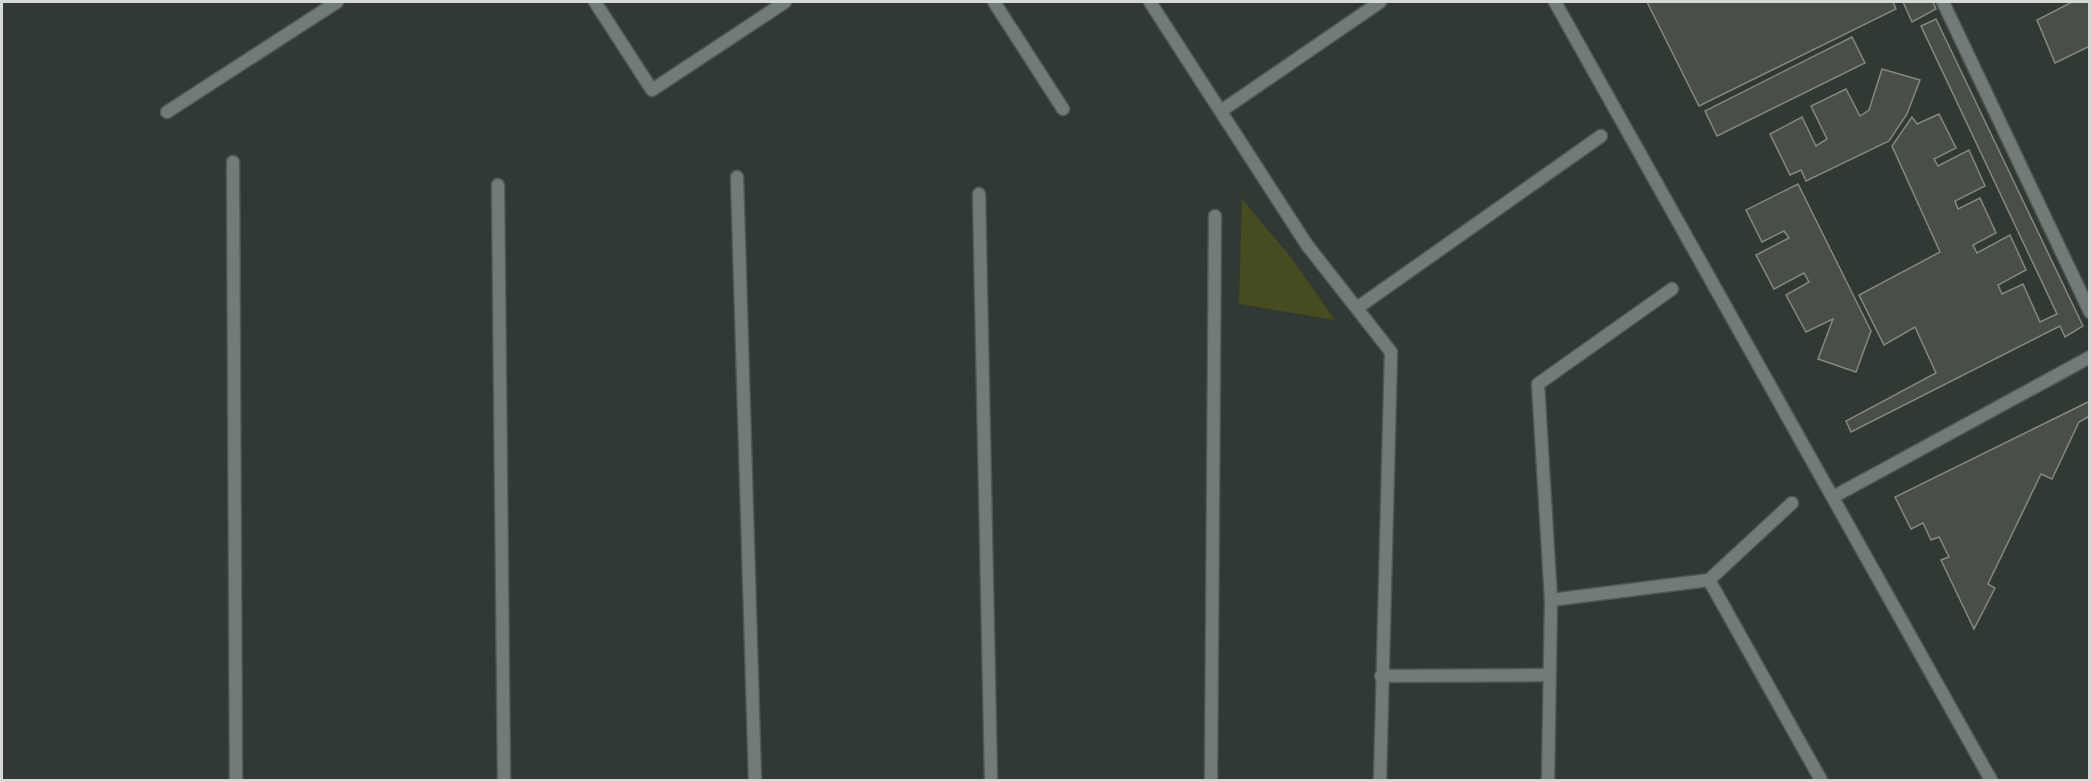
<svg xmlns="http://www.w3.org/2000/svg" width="2091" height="782" font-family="Figtree,sans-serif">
<rect width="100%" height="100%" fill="#313934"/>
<path fill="#464b20" d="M1242,199l48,57 45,64 -96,-16z"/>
<g fill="#494f48" stroke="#838981" stroke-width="1.5">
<path d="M1647,2h246l3,7 -197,97z"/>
<path d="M1903,2h30l3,7 -24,13z"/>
<path d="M2072,2h18v44l-35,17 -18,-43z"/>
<path d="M1936,19l147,307 -18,11 -5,-11 -209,106 -5,-11 90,-48 -21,-46 -31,18 -25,-50 81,-43 -48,-106 20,-29 5,7 22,-10 17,34 -22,11 4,7 31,-16 16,36 -30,15 3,8 22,-11 16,35 -23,12 4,8 33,-18 16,35 -28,15 4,9 21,-10 17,38 17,-8 -136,-288z"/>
<path d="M1852,37l13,26 -148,73 -12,-25z"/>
<path d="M1882,69l38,11 -13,34 -18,27 -83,40 -5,-11 -11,5 -20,-41 32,-17 14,29 11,-7 -16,-33 35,-17 14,27 9,-6z"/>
<path d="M1798,184l73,147 -15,41 -38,-13 15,-40 -27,13 -20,-37 23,-13 -5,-9 -30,16 -18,-34 33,-17 -5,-7 -22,11 -16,-32z"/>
<path d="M2090,401v15l-11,6 -27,57 -11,-5 -53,110 7,4 -21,41 -33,-69 8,-3 -10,-20 -8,3 -8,-17 -12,6 -16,-32z"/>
</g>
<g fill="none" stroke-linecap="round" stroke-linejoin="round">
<defs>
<g id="street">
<path d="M595,2l57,88 133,-88"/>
<path d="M994,2l69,107"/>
<path d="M1150,2l157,243 84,107 -11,428"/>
<path d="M1555,2l436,778"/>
<path d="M1943,2l147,310"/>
<path d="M1221,111l159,-109"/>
<path d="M167,112l170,-110"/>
<path d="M233,162l3,618"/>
<path d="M737,177l18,603"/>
<path d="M498,185l6,595"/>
<path d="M979,194l12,586"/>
<path d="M1357,308l244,-172"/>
<path d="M1833,497l257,-140"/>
<path d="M1709,580l112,200"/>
<path d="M1551,600l158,-20 83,-77"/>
<path d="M1381,676l168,-1"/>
<path d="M1211,780l4,-564"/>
<path d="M1548,780l3,-180 -13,-216 134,-95"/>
</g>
</defs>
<use href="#street" stroke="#515854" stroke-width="15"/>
<use href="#street" stroke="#727c77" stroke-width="12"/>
</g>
<rect width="2091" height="782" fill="none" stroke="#d5dad7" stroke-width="6"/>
</svg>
